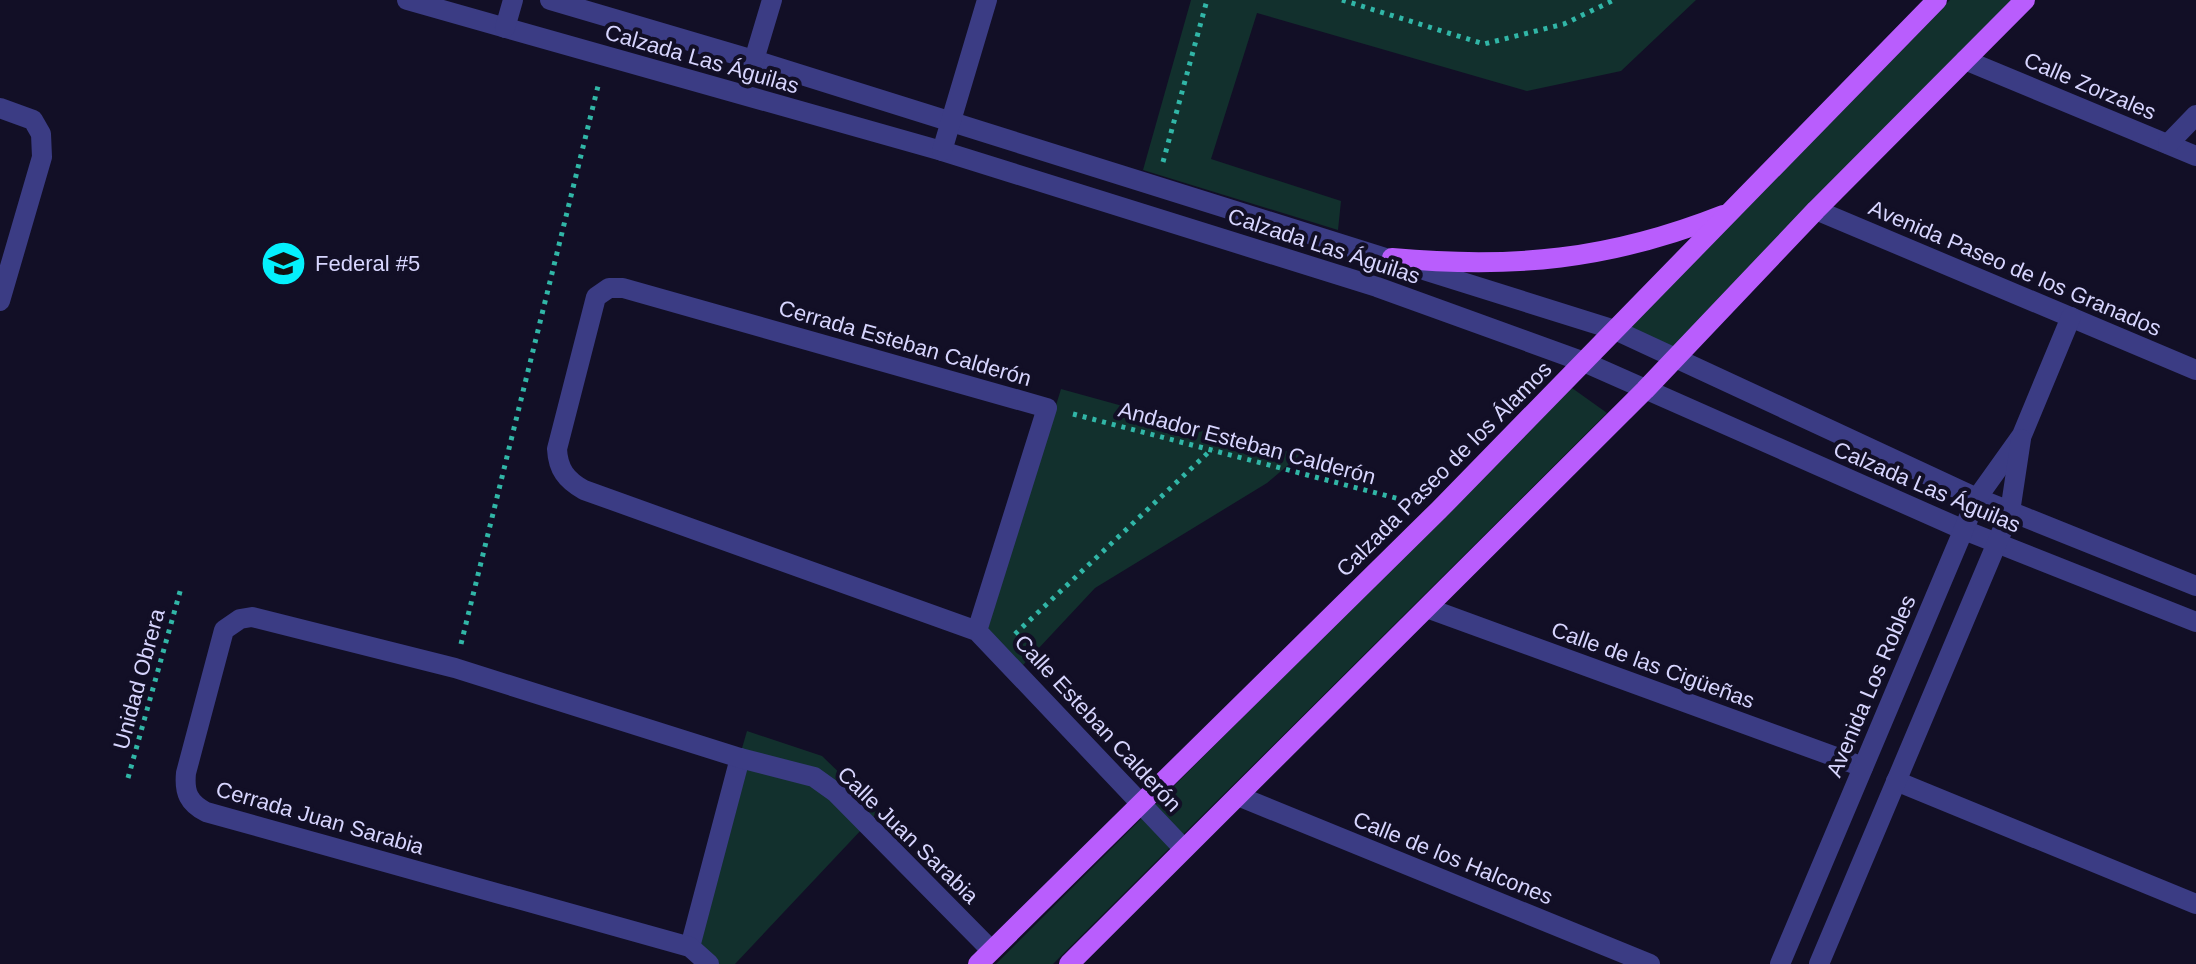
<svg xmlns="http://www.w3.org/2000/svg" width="2196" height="964" font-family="Arial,sans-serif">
<rect width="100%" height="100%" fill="#120f26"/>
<g fill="#12302d">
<path d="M1191,0h505l-75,71 -94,20 -270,-78 -46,146 130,42 -3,29 -195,-60z"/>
<path d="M1950,0h66l-344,348 -41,-21z"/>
<path d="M1572,388l35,25 -554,551h-57z"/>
<path d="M1061,389l239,66 -33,28 -172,105 -72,77 -36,-35z"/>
<path d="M747,731l75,25 57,55 -144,153h-16l-32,-26z"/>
</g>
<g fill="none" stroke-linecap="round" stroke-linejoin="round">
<g stroke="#31b6a7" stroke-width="5" stroke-dasharray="4 6" stroke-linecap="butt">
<path d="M1342,0l142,44 80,-20 50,-24"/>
<path d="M1163,162l44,-162"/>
<path d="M1073,414l338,88"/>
<path d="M1015,634l197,-185"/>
<path d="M461,644l138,-562"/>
<path d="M128,778l53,-190"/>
</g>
<g stroke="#3b3c84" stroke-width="20">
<path d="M407,0l535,151 435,136 207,75 380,168 232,92"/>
<path d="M550,0l204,60 861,270 362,168 219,88"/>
<path d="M505,28l8,-28"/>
<path d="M754,60l18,-60"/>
<path d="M1965,60l231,96"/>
<path d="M0,108l33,12 8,14 1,23 -42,144"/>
<path d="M2168,144l28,-29"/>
<path d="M942,151l45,-151"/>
<path d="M1816,210l380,160"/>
<path d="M1427,608l436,159"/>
<path d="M977,631l70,-223 -424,-120h-14l-13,9 -39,152c1,20 9,31 27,41l393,141 207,218"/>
<path d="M1896,781l300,123"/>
<path d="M1238,796l412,168"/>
<path d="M690,947l50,-189"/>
<path d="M709,964l-19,-17 -484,-135c-17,-9 -22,-19 -20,-39l38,-143 16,-11 12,-2 203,51 285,90 74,19 21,15 156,158"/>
<path d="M1780,964l197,-466 45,-63 49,-118"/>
<path d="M1819,964l191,-452 11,-73"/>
</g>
<g stroke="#b95dfd" stroke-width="20">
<path d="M1392,258c121,11 217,2 331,-43"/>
<path d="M978,964l461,-454 498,-510"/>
<path d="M1069,964l576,-574 171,-180 209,-210"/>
</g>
</g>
<defs>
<symbol id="school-disc" viewBox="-11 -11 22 22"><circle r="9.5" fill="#04f0fc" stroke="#120f26"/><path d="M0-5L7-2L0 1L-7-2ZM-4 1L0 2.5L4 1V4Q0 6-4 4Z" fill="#111"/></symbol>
</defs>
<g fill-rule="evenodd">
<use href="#school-disc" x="258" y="238" width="51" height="51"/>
</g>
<g text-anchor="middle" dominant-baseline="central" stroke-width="8" stroke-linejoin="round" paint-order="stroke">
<g font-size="22" fill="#d7d5fe" stroke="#120f26">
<text transform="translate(702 59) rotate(16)">Calzada Las Águilas</text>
<text transform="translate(2090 86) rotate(23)">Calle Zorzales</text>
<text transform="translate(1324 246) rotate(18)">Calzada Las Águilas</text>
<text transform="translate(2015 268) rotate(23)">Avenida Paseo de los Granados</text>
<text transform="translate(905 343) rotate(16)">Cerrada Esteban Calderón</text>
<text transform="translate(1247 443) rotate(15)">Andador Esteban Calderón</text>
<text transform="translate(1444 469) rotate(-45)">Calzada Paseo de los Álamos</text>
<text transform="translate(1927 487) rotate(23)">Calzada Las Águilas</text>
<text transform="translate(1653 665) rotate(20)">Calle de las Cigüeñas</text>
<text transform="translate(139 679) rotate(-75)">Unidad Obrera</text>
<text transform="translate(1871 686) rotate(-67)">Avenida Los Robles</text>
<text transform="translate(1098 723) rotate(47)">Calle Esteban Calderón</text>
<text transform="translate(320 818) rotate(16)">Cerrada Juan Sarabia</text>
<text transform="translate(908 835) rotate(44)">Calle Juan Sarabia</text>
<text transform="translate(1453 858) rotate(22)">Calle de los Halcones</text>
</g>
<g font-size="22" fill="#d7d5fe" stroke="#120f26" text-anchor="start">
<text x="315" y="263">Federal #5</text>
</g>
</g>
</svg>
